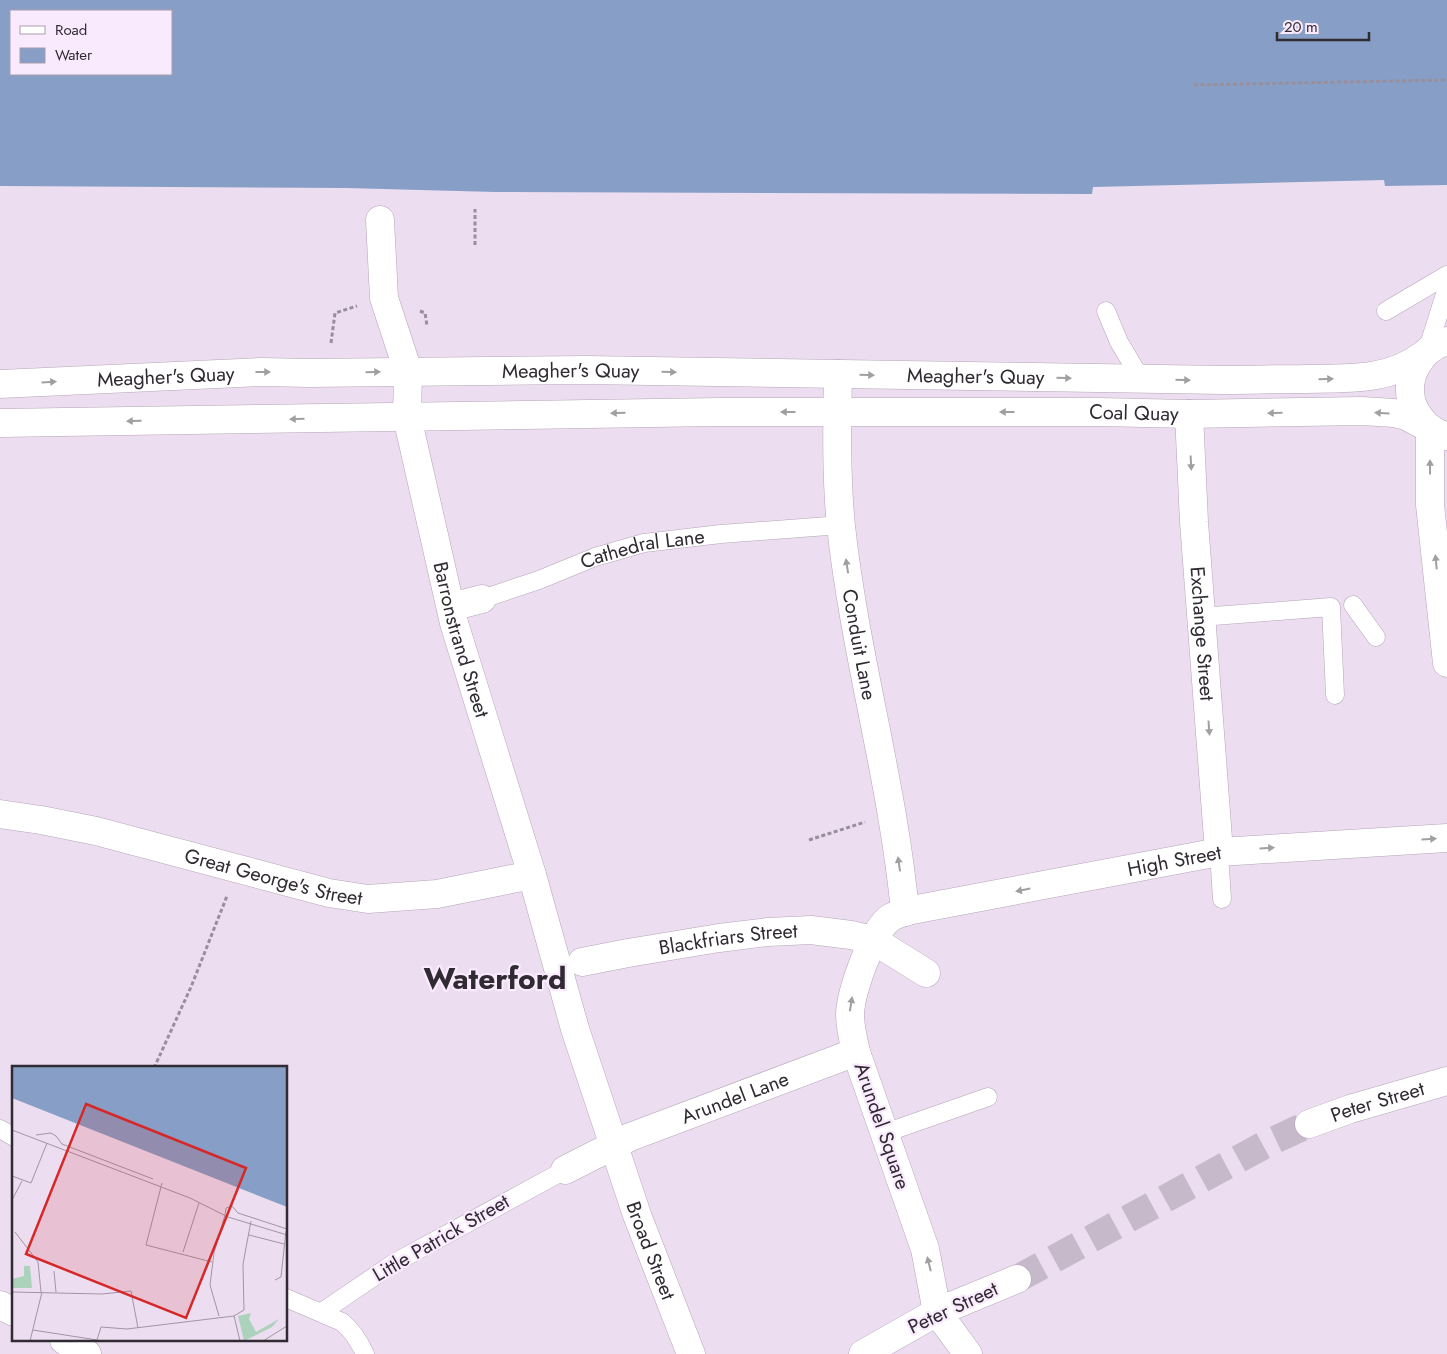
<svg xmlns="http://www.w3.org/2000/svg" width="1447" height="1354" font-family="Jost,sans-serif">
<rect width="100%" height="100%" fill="#ecddf0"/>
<path fill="#879fc6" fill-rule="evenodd" d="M0,0h1447v185l-62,1 -1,-6 -291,7 -1,7 -597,-2 -149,-4 -346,-2zM11,11h160v63h-160z"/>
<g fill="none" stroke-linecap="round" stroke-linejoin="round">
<path stroke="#c6b9ca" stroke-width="28" stroke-dasharray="28 14" stroke-linecap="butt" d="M1017,1279l251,-136 41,-19"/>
<defs>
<g id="lane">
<path d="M1106,311l13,31 22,37"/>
<path d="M1386,311l61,-36"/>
<path d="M1427,351l20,-63"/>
<path id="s1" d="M482,599l57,-19 56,-23 49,-14 77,-9 120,-9"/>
<path d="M1353,605l23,32"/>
<path d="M1201,617l130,-10 4,88"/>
<path d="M1219,852l3,47"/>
<path d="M0,1129l14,8"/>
<path d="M885,1133l103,-36"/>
<path d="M286,1298l56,24c11,9 17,19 23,32"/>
<path d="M322,1312l72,-49 171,-93"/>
</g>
<g id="street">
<path d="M380,220l4,78 24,73"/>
<path id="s2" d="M838,374c-1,51 -2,102 3,152 14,130 52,256 64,386"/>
<path id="s3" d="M1189,414l5,108 25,330"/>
<path id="s4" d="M407,417l47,206 78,252 43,154 62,186 54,139"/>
<path d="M1430,428v77l17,158"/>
<path d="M451,607l31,-8"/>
<path id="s5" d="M0,814l41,6 55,11 233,62 39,6 69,-5 95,-19"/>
<path id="s6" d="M582,962l46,-9 91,-15 49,-6 43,-2 40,5 22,5 53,33"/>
<path id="s7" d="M1309,1124l41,-15 97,-28"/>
<path id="s8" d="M565,1170l65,-33 226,-85"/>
<path id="s9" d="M1017,1279l-80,33 -12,-63 -69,-197c-3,-13 -6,-25 -6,-38 1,-22 22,-84 40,-96 6,-4 14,-6 22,-8l307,-58 228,-14"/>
<path d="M0,1305l14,7"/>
<path d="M64,1340l23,14"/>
</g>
<g id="secondary">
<path id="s10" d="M0,384l262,-12 47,1 277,-3 639,10c25,0 51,-1 77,-1 40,-1 87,3 121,-24"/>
<path d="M407,417l1,-46"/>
<path id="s11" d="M0,423l719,-11h380l90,2 173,-3 32,2 12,3 34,18 7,2"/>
<path d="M1427,427c-6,-8 -12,-14 -15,-24 -8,-26 9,-55 35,-62"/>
<path d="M863,1354l74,-42 31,42"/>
</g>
</defs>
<use href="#lane" stroke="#b4a5b7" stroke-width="19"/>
<use href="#street" stroke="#b4a5b7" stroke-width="29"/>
<use href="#secondary" stroke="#b4a5b7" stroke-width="29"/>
<g stroke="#998e9c" stroke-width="3" stroke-dasharray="4 2.5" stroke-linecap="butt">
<path d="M1194,85l253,-5"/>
<path d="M475,245v-36"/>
<path d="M420,311l5,2 2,13"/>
<path d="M331,343l4,-30 22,-7"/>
<path d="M809,840l56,-18"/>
<path d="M154,1068l37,-81 36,-91"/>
</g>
<use href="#lane" stroke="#fff" stroke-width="18"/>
<use href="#street" stroke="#fff" stroke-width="28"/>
<use href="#secondary" stroke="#fff" stroke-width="28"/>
</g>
<defs><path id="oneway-solid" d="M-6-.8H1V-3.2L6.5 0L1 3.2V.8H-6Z" transform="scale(1.25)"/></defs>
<g fill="#a29fa3">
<use href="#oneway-solid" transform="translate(263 372)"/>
<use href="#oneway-solid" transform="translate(373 372) rotate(-1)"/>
<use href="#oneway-solid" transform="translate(669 372) rotate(1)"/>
<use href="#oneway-solid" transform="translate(867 375) rotate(1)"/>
<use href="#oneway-solid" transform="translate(1064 378) rotate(1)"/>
<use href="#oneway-solid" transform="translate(1326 379) rotate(-1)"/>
<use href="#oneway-solid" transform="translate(1183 380) rotate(1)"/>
<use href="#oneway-solid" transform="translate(49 382) rotate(-3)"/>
<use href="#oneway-solid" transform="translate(788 412) rotate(180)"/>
<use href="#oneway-solid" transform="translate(1007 412) rotate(180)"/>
<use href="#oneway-solid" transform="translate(618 413) rotate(179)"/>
<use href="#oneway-solid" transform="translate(1275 413) rotate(179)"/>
<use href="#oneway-solid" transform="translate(1382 413) rotate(-176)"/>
<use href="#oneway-solid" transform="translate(297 419) rotate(179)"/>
<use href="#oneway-solid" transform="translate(134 421) rotate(179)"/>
<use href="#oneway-solid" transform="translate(1191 463) rotate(87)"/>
<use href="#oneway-solid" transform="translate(1430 467) rotate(-90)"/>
<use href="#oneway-solid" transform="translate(1436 562) rotate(-96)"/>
<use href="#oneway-solid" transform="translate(847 566) rotate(-99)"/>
<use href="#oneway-solid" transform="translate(1209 728) rotate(86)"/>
<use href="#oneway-solid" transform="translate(1429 839) rotate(-3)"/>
<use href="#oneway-solid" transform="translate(1267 848) rotate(-3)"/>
<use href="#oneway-solid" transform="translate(899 864) rotate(-98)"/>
<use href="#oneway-solid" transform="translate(1023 890) rotate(169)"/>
<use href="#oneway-solid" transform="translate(851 1004) rotate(-81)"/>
<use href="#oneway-solid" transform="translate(929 1264) rotate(-104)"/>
</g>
<g text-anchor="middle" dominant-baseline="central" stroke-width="4.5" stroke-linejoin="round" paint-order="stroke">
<g font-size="20" fill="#302a32" stroke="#faeafd">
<text stroke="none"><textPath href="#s10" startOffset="571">Meagher's Quay</textPath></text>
<text stroke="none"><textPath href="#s10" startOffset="166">Meagher's Quay</textPath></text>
<text stroke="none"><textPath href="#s10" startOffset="976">Meagher's Quay</textPath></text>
<text stroke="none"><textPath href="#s11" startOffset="1134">Coal Quay</textPath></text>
<text stroke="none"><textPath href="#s1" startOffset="169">Cathedral Lane</textPath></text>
<text stroke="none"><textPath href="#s3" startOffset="220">Exchange Street</textPath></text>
<text stroke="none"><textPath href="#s4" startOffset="229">Barronstrand Street</textPath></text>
<text stroke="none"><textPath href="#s2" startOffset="272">Conduit Lane</textPath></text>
<text stroke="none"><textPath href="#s9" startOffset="794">High Street</textPath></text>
<text stroke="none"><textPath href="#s5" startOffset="281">Great George's Street</textPath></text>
<text stroke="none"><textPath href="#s6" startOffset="148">Blackfriars Street</textPath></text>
<text stroke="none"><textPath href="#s8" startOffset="185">Arundel Lane</textPath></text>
<text stroke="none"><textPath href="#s7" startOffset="72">Peter Street</textPath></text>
<text transform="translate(882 1126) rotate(71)">Arundel Square</text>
<text transform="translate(441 1238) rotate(-30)">Little Patrick Street</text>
<text stroke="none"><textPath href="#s4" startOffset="869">Broad Street</textPath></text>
<text transform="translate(953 1308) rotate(-25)">Peter Street</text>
</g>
<g font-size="30" font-weight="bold" fill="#302a32" stroke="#faeafd">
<text x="495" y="978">Waterford</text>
</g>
</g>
<g transform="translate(12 1066)">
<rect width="275" height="275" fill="#ecddf0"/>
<path d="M12,200h6l2,22h-20v-9l12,-3z" fill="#acd2bc"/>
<path d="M239,247l-2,6 7,13 23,-13 -7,8 -28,14 -6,-25z" fill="#acd2bc"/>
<path d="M0,0h275v141l-275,-109z" fill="#879fc6"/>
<path fill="none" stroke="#a195a4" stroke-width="1" d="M0,64l178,68 38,19 59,18M24,69l15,-2 5,3M44,70l6,8 91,35M0,110l19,7 16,-40M150,117l-16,62 66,17M0,134l10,-19M213,149l1,-7 6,-2 6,7 49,16M3,166l23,30 3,30M237,169l35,9M171,186l16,-49M42,205l2,21M263,214l6,-3 5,-46M0,226l90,2 29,-3 7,37M207,250l-9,-31 4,-32 11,-38M222,250l10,-6 -1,-46 8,-43M222,250l6,25M21,264l64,10 4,-13 26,2 107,-13M18,275l12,-49M251,275l24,-15"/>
<path fill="#d62828" fill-opacity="0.15" stroke="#d62828" stroke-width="2.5" d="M74,38l160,64 -60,150 -160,-64z"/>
<rect width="275" height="275" fill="none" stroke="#302a32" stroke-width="2.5"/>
</g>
<rect x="10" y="10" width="162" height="65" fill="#faeafd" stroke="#a99dac"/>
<rect x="20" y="26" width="25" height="8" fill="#ffffff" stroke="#a99dac"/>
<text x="55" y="35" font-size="15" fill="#302a32">Road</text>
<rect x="20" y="48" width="25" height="15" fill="#879fc6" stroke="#a99dac"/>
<text x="55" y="60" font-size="15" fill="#302a32">Water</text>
<path d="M1277 32v8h92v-8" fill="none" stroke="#302a32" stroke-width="2.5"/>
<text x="1284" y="32" font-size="15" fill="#302a32" stroke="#faeafd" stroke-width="4" paint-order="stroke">20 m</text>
</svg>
